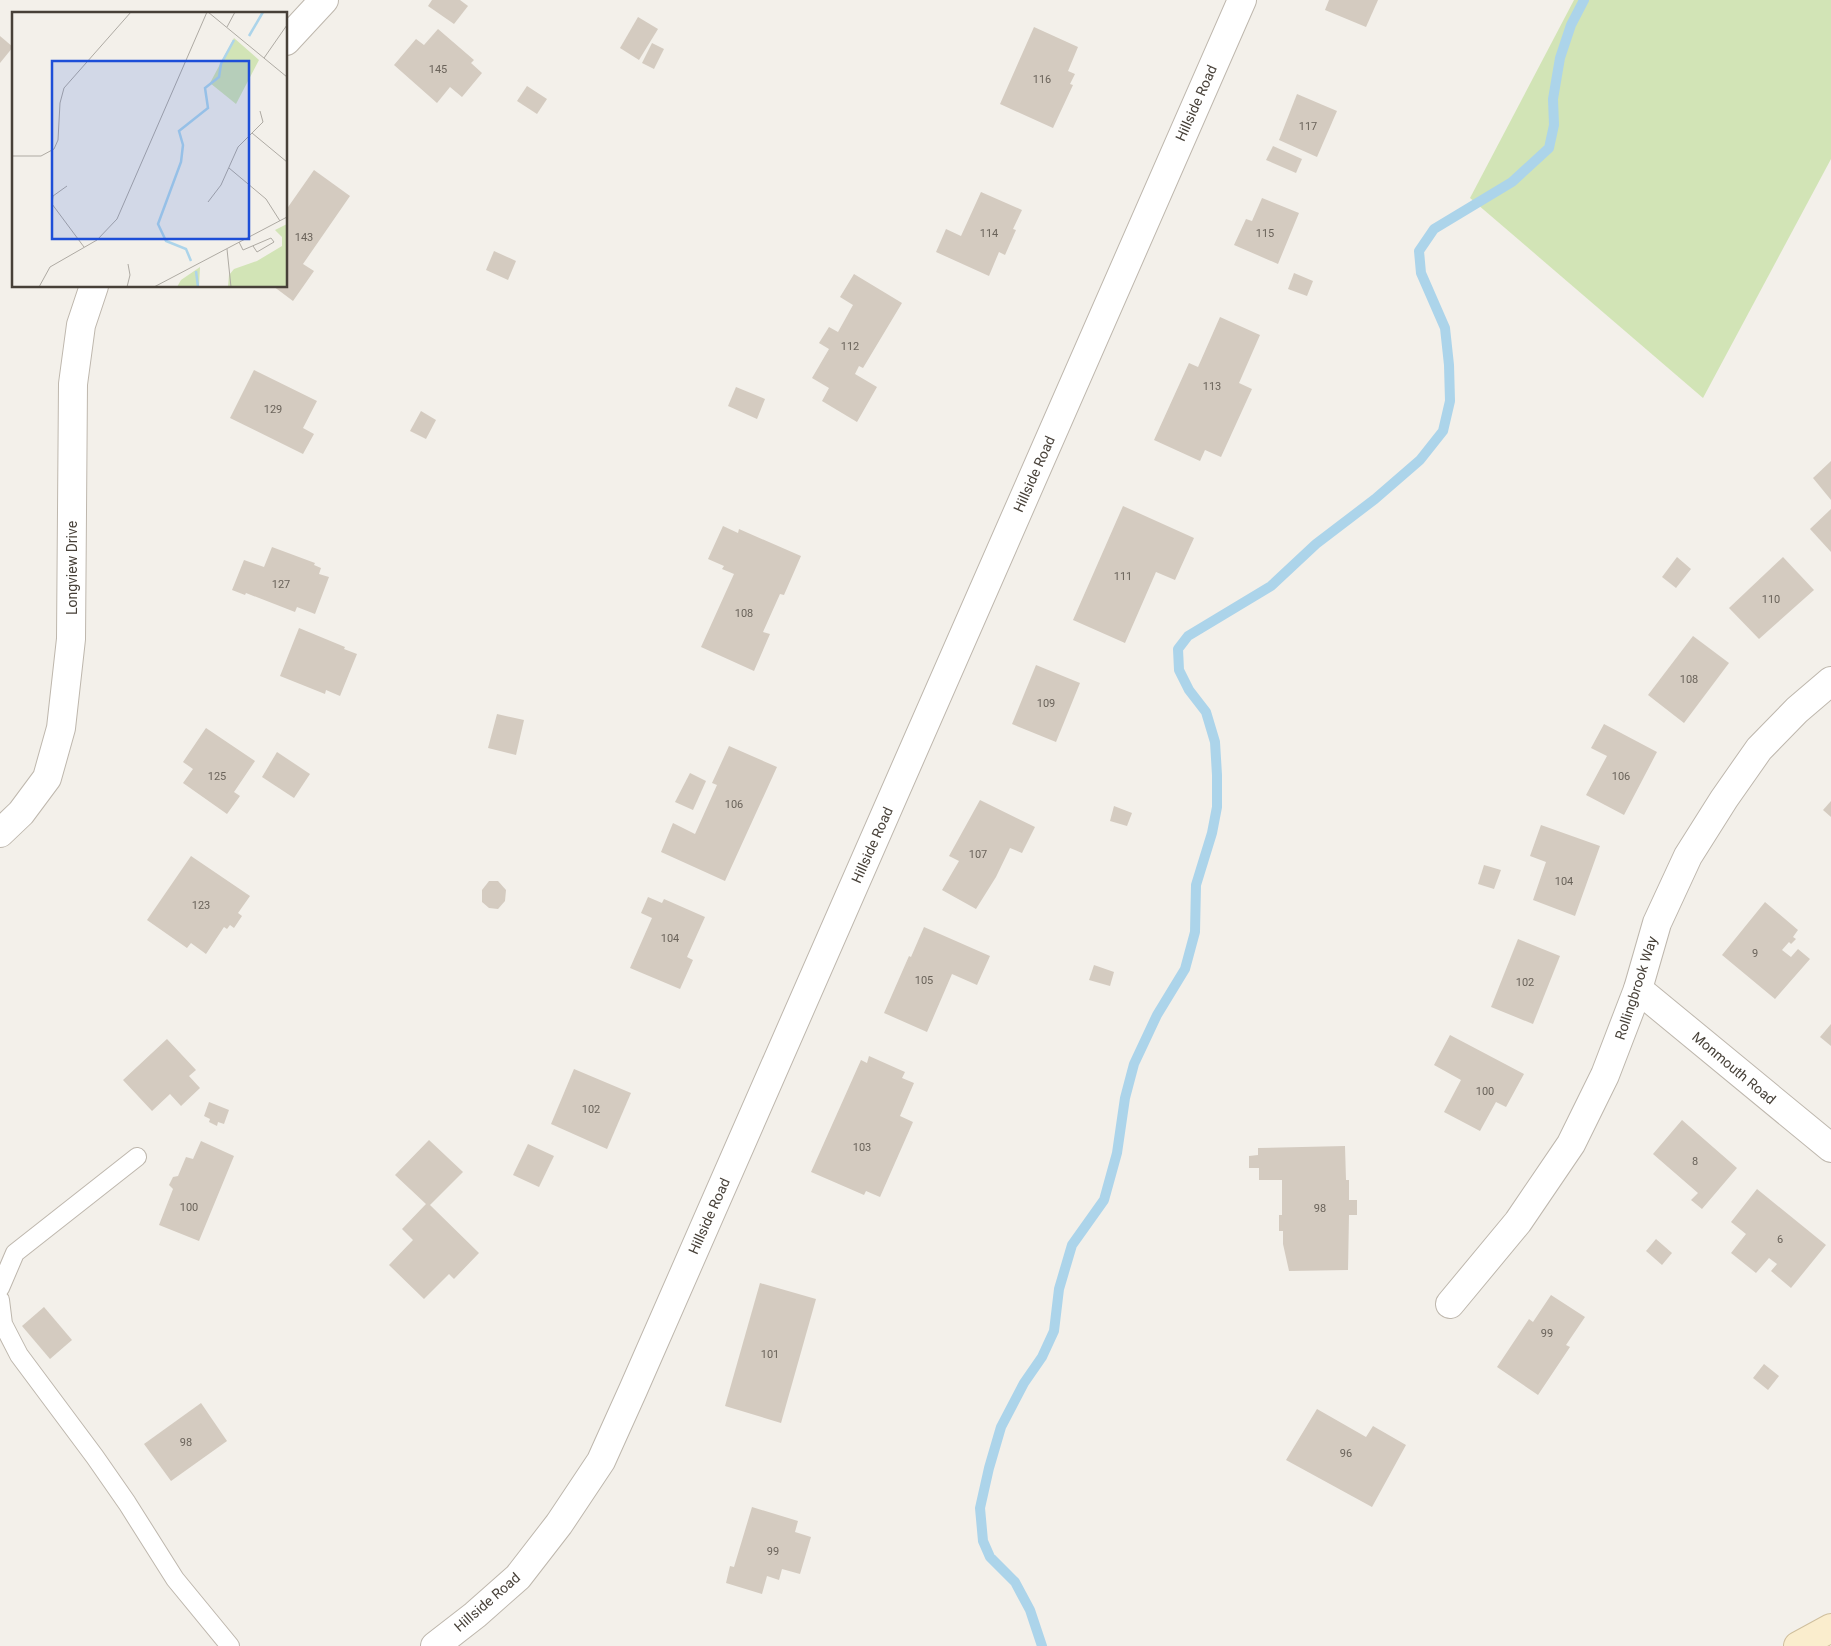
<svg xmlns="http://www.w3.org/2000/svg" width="1831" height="1646" font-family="Roboto,sans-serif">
<rect width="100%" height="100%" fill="#f3f0ea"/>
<path fill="#d2e4b6" d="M1574,0h257v159l-128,239 -233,-200z"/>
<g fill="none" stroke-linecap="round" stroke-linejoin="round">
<path stroke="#acd4ea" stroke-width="10" d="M1042,1646l-12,-36 -15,-28 -25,-25 -7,-16 -3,-33 9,-40 12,-41 23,-44 18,-26 12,-26 5,-42 13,-44 32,-45 13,-47 8,-55 9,-34 23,-49 28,-46 10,-37 1,-47 16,-52 5,-26v-32l-2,-33 -9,-30 -17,-22 -10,-20 -1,-21 10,-13 83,-50 45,-42 59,-45 45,-39 23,-29 7,-30 -1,-36 -4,-37 -24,-55 -2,-22 15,-22 78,-47 37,-34 5,-23 -1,-26 7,-41 11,-33 13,-25"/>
</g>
<g fill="#d4cbc0">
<path d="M432,0h28l8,6 -14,18 -26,-18z"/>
<path d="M1329,0h49l-12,27 -41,-17z"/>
<path d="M638,17l20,12 -19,31 -19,-12z"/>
<path d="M1034,27l44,20 -10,24 7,3 -5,10 3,1 -20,43 -53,-24z"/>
<path d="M438,29l36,31 -3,3 11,10 -20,24 -12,-10 -13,16 -43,-38 22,-26 8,6z"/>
<path d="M0,36l13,11 -13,16z"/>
<path d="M652,43l12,6 -10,20 -12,-6z"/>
<path d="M527,86l20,13 -10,15 -20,-13z"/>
<path d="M1297,94l40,17 -20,46 -38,-17z"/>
<path d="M1273,146l29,13 -6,14 -30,-13z"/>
<path d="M314,170l36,26 -47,68 11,7 -21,30 -20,-15h13v-76z"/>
<path d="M981,192l41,18 -9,19 3,1 -11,25 -6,-3 -10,24 -53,-24 10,-23 15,7z"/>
<path d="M1262,198l37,15 -21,51 -44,-19 12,-26 6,2z"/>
<path d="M494,251l22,10 -8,19 -22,-10z"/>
<path d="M1294,273l19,8 -6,15 -19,-7z"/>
<path d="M854,274l48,29 -39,65 -4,-2 -4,8 22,13 -20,35 -35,-21 7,-13 -17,-10 17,-29 -10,-6 10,-16 9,5 15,-27 -13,-8z"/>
<path d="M1220,317l40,18 -21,48 13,6 -31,68 -16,-7 -5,11 -46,-21 35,-77 9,4z"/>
<path d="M254,370l63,31 -14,27 11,6 -11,20 -73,-36z"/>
<path d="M736,387l29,12 -8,20 -29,-13z"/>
<path d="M421,411l15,9 -10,19 -16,-8z"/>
<path d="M1831,461v39l-18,-22z"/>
<path d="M1123,506l71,32 -19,42 -19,-8 -31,71 -52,-23z"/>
<path d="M1831,509v43l-21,-23z"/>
<path d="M723,526l15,7 1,-4 62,27 -17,39 -4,-1 -17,38 7,2 -16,37 -53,-24 33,-73 -12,-5 2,-3 -16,-7z"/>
<path d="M272,547l43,16 -1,2 7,3 -2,6 10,3 -14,37 -18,-7 -2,5 -49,-19 -1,2 -13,-5 12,-30 20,7z"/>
<path d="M1677,557l14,12 -15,19 -14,-11z"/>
<path d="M1783,557l31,33 -55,49 -30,-31z"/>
<path d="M299,628l46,19 -1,2 13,5 -17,42 -14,-6 -1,4 -45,-18z"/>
<path d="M1693,636l36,27 -45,60 -36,-28z"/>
<path d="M1036,665l44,18 -24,59 -44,-18z"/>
<path d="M497,714l27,6 -8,35 -28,-7z"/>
<path d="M1604,724l53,28 -33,63 -38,-20 21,-39 -16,-8z"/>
<path d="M206,728l49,33 -21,31 6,4 -13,18 -44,-31 10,-14 -10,-7z"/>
<path d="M729,746l48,21 -52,114 -64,-29 12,-29 22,11 22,-49 -5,-2z"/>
<path d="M277,752l33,22 -16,24 -32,-21z"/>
<path d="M690,773l16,8 -13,29 -18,-8z"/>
<path d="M980,800l55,27 -13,26 -12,-5 -14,29 -20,32 -34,-19 17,-29 -10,-5z"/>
<path d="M1831,801v16l-8,-7z"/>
<path d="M1114,806l18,7 -5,13 -17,-5z"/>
<path d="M1541,825l59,21 -25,70 -42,-16 13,-38 -16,-6z"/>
<path d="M191,856l59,40 -12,17 4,3 -8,12 -4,-3 -3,4 -3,-2 -18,27 -15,-11 -4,5 -40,-28z"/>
<path d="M1484,865l17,5 -7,19 -16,-5z"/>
<path d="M489,881h9l8,9 -1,11 -7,8 -9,-1 -7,-6v-12z"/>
<path d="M648,897l14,6 2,-4 41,18 -18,40 6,3 -13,29 -50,-21 22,-50 -11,-5z"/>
<path d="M1765,902l33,28 -5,7 3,2 -5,5 -2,-2 -7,8 9,7 7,-8 12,10 -35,40 -53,-44z"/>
<path d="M924,927l66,29 -13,29 -25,-11 -25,58 -43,-19 25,-57 2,1z"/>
<path d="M1518,939l42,17 -27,68 -42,-17z"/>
<path d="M1094,965l20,7 -4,14 -21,-6z"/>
<path d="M1831,1024v22l-11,-9z"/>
<path d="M1450,1035l74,39 -18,33 -10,-5 -16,29 -36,-19 17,-32 -27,-15z"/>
<path d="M167,1039l29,31 -7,6 11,12 -19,18 -11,-12 -18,17 -29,-31z"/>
<path d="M869,1056l36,16 -3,6 12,5 -14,33 13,6 -33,75 -14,-6 -2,4 -53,-23 50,-112 6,3z"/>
<path d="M574,1069l57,24 -24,56 -56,-25z"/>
<path d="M209,1102l20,8 -5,14 -6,-2 -1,4 -8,-4 1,-3 -6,-3z"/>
<path d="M1682,1120l55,48 -35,41 -11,-9 7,-7 -45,-39z"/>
<path d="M429,1140l34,32 -33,33 49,48 -25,26 -5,-5 -25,25 -35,-34 24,-25 -11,-11 24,-25 -31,-29z"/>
<path d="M201,1141l33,15 -35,85 -40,-16 14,-36 -4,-4 4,-8 5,-1 8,-19 7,2z"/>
<path d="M528,1144l26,12 -15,31 -26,-12z"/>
<path d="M1345,1146l1,34h3v20h8v15h-8l-1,55 -59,1 -6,-27v-13h-4v-16h3v-35h-23v-12h-10v-12l9,-1v-7z"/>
<path d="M1757,1189l69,56 -35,43 -20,-17 6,-7 -8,-6 -13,15 -25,-20 15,-19 -15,-12z"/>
<path d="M1656,1239l16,14 -10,12 -16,-14z"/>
<path d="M760,1283l56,16 -35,124 -56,-17z"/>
<path d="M1551,1295l34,22 -19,28 4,2 -32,48 -41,-28 32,-48 4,3z"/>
<path d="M44,1307l28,33 -22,19 -28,-33z"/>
<path d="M1764,1364l15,12 -11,14 -15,-12z"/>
<path d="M201,1403l26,38 -56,40 -27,-37z"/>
<path d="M1317,1409l49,28 7,-11 33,19 -34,62 -86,-47z"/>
<path d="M752,1507l46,14 -3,11 16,5 -11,37 -18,-5 -3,11 -12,-4 -5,18 -36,-11 4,-17 4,1z"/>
</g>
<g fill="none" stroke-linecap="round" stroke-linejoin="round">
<defs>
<g id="lane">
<path d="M0,1288l15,-35 122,-96"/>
<path d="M0,1300l3,24 16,31 76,102 32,46 48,76 55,67"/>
</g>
<g id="street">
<path d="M286,41l38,-41"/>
<path d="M0,833l21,-20 26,-35 14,-50 10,-89 2,-255 8,-59 13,-39"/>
<path d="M1638,989l193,159"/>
<path d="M1450,1304l68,-82 53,-78 34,-69 33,-86 19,-66 31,-67 36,-57 35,-50 38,-39 34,-29"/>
<path d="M435,1646l40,-31 43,-38 41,-53 42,-63 32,-71 609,-1390"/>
</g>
<path id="secondary" d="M1798,1646l33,-18"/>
</defs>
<use href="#lane" stroke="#beb7ad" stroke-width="20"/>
<use href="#street" stroke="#beb7ad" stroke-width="30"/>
<use href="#secondary" stroke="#cfbf9d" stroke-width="30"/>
<use href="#lane" stroke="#fff" stroke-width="18"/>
<use href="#street" stroke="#fff" stroke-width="28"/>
<use href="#secondary" stroke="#faedcd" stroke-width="28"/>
</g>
<g text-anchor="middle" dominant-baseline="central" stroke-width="4" stroke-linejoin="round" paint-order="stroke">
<g font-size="11" fill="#6a635a">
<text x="438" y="69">145</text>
<text x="1042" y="79">116</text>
<text x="1308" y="126">117</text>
<text x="989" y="233">114</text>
<text x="1265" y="233">115</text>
<text x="304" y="237">143</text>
<text x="850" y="346">112</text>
<text x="1212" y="386">113</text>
<text x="273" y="409">129</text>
<text x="1123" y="576">111</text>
<text x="281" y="584">127</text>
<text x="1771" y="599">110</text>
<text x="744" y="613">108</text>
<text x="1689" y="679">108</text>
<text x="1046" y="703">109</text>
<text x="217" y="776">125</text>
<text x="1621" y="776">106</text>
<text x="734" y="804">106</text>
<text x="978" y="854">107</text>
<text x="1564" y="881">104</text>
<text x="201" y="905">123</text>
<text x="670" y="938">104</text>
<text x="1755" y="953">9</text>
<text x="924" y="980">105</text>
<text x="1525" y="982">102</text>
<text x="1485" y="1091">100</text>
<text x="591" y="1109">102</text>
<text x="862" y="1147">103</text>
<text x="1695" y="1161">8</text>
<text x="189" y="1207">100</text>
<text x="1320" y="1208">98</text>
<text x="1780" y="1239">6</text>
<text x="1547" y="1333">99</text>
<text x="770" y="1354">101</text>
<text x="186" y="1442">98</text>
<text x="1346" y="1453">96</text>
<text x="773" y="1551">99</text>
</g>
<g font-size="14" fill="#474038" stroke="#fff">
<text transform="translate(1196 103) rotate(-66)">Hillside Road</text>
<text transform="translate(1034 474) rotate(-66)">Hillside Road</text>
<text transform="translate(72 568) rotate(-90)">Longview Drive</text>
<text transform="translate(872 845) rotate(-66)">Hillside Road</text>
<text transform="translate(1636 988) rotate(-72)">Rollingbrook Way</text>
<text transform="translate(1734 1068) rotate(40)">Monmouth Road</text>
<text transform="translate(709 1216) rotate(-66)">Hillside Road</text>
<text transform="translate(487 1602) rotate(-41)">Hillside Road</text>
</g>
</g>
<g transform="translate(12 12)">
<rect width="275" height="275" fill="#f3f0ea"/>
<path d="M222,26l25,22 -23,44 -26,-21zM275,212v63h-59l1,-12 5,-6 23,-8 25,-15v-9l-7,-7zM188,255l-1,20h-22l4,-7z" fill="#d2e4b6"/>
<path fill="none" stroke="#acd4ea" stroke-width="2.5" d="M237,24l14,-24M179,249l-5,-12 -20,-8 -8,-17 23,-62 2,-17 -4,-14 29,-23 -3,-20 14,-11 2,-13 13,-24M184,259l2,16"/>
<path fill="none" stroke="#aeaaa3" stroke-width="1" d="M196,0l79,65M215,15l8,-15M252,46l23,-33M240,121l35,29M0,144h29l13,-7 4,-9 2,-37 4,-15 67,-76M217,156l37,31 14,22M55,174l-14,10 -1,8 32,43M196,190l13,-17 17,-38 25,-25 -3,-11M227,230l4,8 28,-12 3,4 -17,10 -4,-6M215,237l4,38M27,275l11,-20 47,-27 20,-21 90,-207M115,275l3,-12 -2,-11M142,275l133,-70"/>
<path fill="#1d4ed8" fill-opacity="0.15" stroke="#1d4ed8" stroke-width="2.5" d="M40,49h197v178h-197z"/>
<rect width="275" height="275" fill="none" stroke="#474038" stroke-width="2.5"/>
</g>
</svg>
